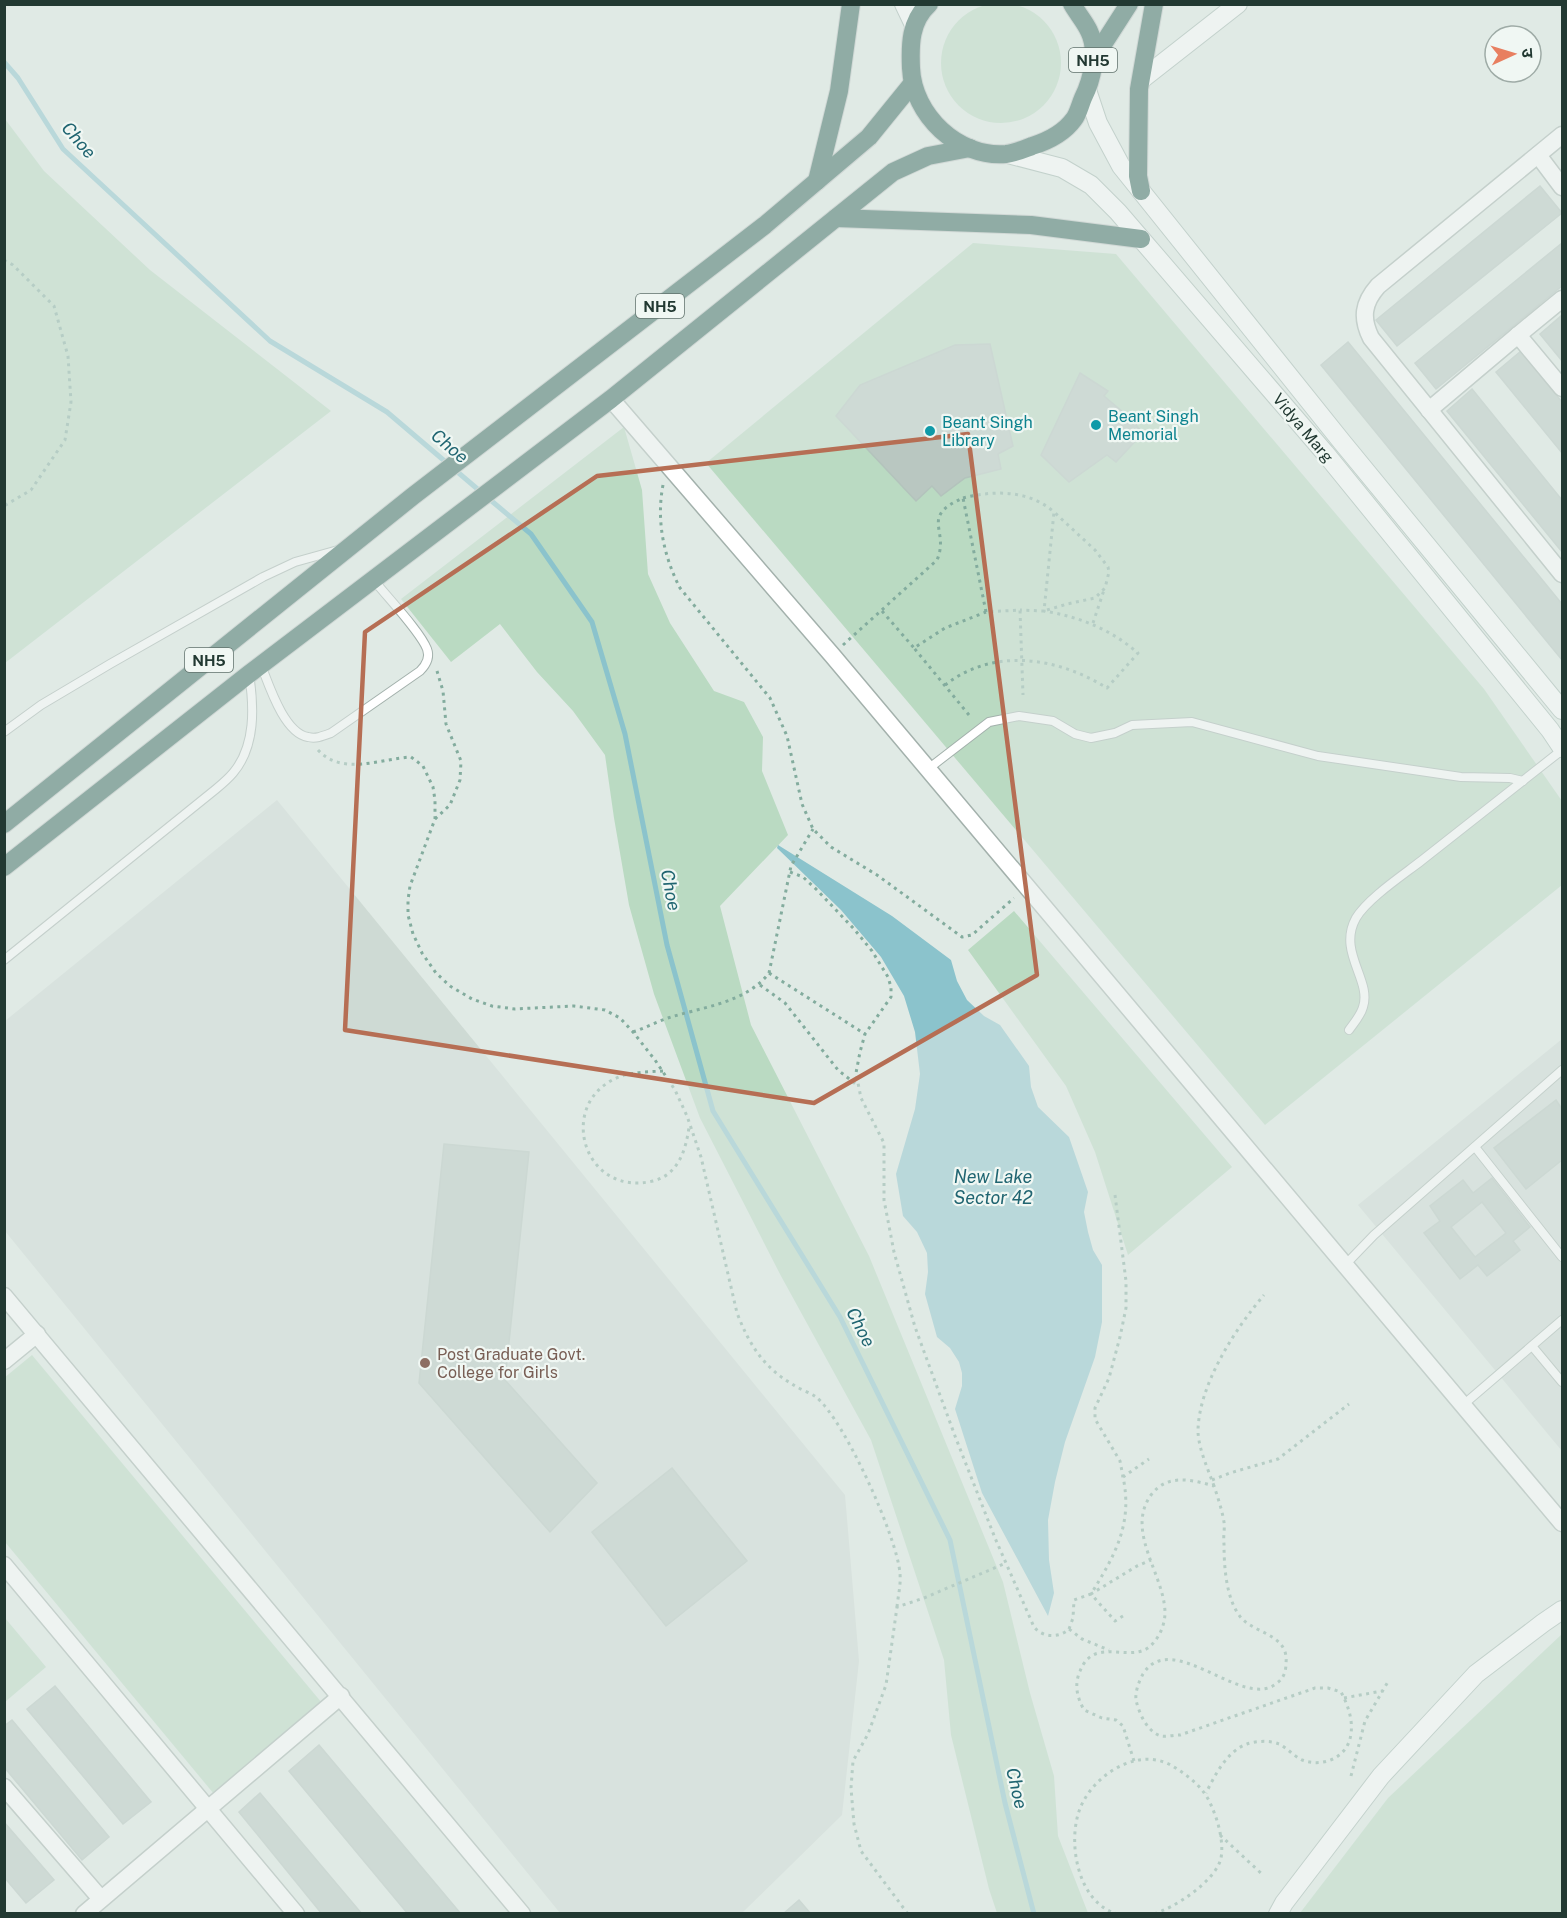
<svg xmlns="http://www.w3.org/2000/svg" width="1567" height="1918" font-family="'Public Sans','Noto Sans Devanagari',sans-serif">
<rect width="100%" height="100%" fill="#e0eae5"/>
<g fill="#cedad4">
<path d="M277,800l568,695 14,166 -17,154 -100,98h-182l-555,-682v-210z"/>
<path d="M1562,1039v412l-204,-246z"/>
</g>
<g fill="#badac2">
<circle cx="1001" cy="63" r="60"/>
<path d="M5,119l39,52 106,99 181,141 -326,252z"/>
<path d="M973,243l143,11 368,435 78,112v84l-297,240 -559,-662z"/>
<path d="M624,427l18,63 6,84 22,49 44,68 30,11 19,35 -1,34 26,64 -68,71 31,119 118,231 134,326 27,111 24,83 4,60 30,77h-91l-8,-24 -38,-154 -7,-75 -73,-220 -90,-164 -81,-158 -46,-124 -25,-89 -15,-87 -9,-63 -32,-44 -36,-39 -37,-48 -49,38 -50,-63z"/>
<path d="M1014,911l218,256 -104,88 -33,-103 -29,-66 -98,-136z"/>
<path d="M32,1355l290,348 -108,91 -209,-252 -1,-164z"/>
<path d="M5,1618l41,49 -41,35h-1z"/>
<path d="M1562,1634v279h-262l88,-115z"/>
</g>
<path fill="#8bc3cc" d="M778,845l114,71 59,44 6,21 10,19 17,16 16,9 29,41 2,21 7,20 31,30 19,55 -4,20 4,20 5,18 9,15v57l-7,35 -30,85 -10,40 -7,38 1,40 5,33 -6,23 -66,-123 -27,-84 7,-23v-13l-3,-11 -9,-14 -13,-11 -12,-43 3,-22 -1,-19 -10,-21 -14,-16 -7,-42 19,-65 5,-35 -5,-42 -11,-36 -23,-39 -40,-47 -64,-62z"/>
<g fill="none" stroke-linecap="round" stroke-linejoin="round">
<g stroke="#8bc3cc" stroke-width="5">
<path d="M4,62l14,16 45,71 207,192 117,71 94,80"/>
<path d="M488,498l43,36 61,88 33,112 42,211 46,166 127,206 110,223 55,263 29,111"/>
</g>
</g>
<g fill="#b9c7c1" stroke="#b3c3bc" stroke-width="1.5" fill-rule="evenodd">
<path d="M1540,186l22,27 -165,133 -21,-26z"/>
<path d="M1562,243v43l-126,103 -21,-26z"/>
<path d="M1561,316l1,2v43l-22,-27z"/>
<path d="M1348,342l214,262v56l-241,-295z"/>
<path d="M990,344l23,102 -15,8 3,15 -36,9 -24,18 -9,-10 -16,15 -80,-85 24,-31 95,-40z"/>
<path d="M1521,351l41,51v51l-66,-81z"/>
<path d="M1080,373l28,18 -4,5 26,22 13,15 -27,29 -9,-7 -38,27 -28,-27z"/>
<path d="M1472,389l90,111v52l-115,-141z"/>
<path d="M1556,1100l6,9v51l-36,29 -32,-41z"/>
<path d="M444,1144l85,8 -24,228 92,103 -47,49 -131,-149z"/>
<path d="M1492,1178l38,49 -17,14 7,9 -33,26 -9,-11 -18,14 -36,-46 16,-12 -10,-15 33,-26 10,13zM1482,1202l24,31 -31,24 -24,-30z"/>
<path d="M672,1468l75,93 -81,65 -74,-94z"/>
<path d="M55,1686l96,116 -28,22 -96,-115z"/>
<path d="M12,1720l97,117 -27,23 -78,-93v-41z"/>
<path d="M319,1745l142,169h-53l-119,-143z"/>
<path d="M260,1793l102,121h-40l-83,-102z"/>
<path d="M4,1822l50,58 -28,23 -22,-26z"/>
<path d="M799,1900l12,14h-28z"/>
</g>
<g fill="none" stroke-linecap="round" stroke-linejoin="round">
<defs>
<g id="lane">
<path d="M261,665c8,20 23,68 47,72 8,2 15,-1 23,-4l89,-62c6,-6 10,-14 7,-22 -7,-18 -41,-53 -54,-70"/>
<path d="M4,732l37,-27 69,-41 153,-87 32,-15 43,-12"/>
<path d="M928,769l61,-47 30,-6 34,5 22,13 16,4 24,-5 17,-8 60,-3 126,34 143,21 49,1 13,3"/>
<path d="M4,960l212,-171c6,-5 12,-10 17,-16 23,-27 21,-67 16,-99"/>
<path d="M1349,1030c5,-7 12,-15 14,-23 9,-27 -26,-55 -7,-89 11,-19 47,-43 65,-57 47,-37 94,-74 141,-111"/>
<path d="M1475,1147l87,110"/>
<path d="M1346,1264l28,-29 188,-165"/>
<path d="M1532,1346l30,36"/>
<path d="M1463,1405l99,-85"/>
</g>
<g id="street">
<path d="M1562,135l-184,151c-15,17 -17,32 -7,52l191,236"/>
<path d="M1538,155l24,32"/>
<path d="M1518,335l44,53"/>
<path d="M611,399l221,256 730,868"/>
<path d="M1429,410l89,-75 44,-36"/>
<path d="M4,1296l518,618"/>
<path d="M4,1361l33,-27"/>
<path d="M4,1565l292,349"/>
<path d="M4,1787l97,112"/>
<path d="M84,1914l257,-218"/>
</g>
<g id="secondary">
<path d="M904,4l10,21"/>
<path d="M1141,80l97,-76"/>
<path d="M1087,90l11,33 23,43 221,276 220,268"/>
<path d="M1008,154l54,14 29,17 27,27 207,241 225,277 12,18"/>
<path d="M1278,1914l6,-11 97,-127 95,-102 67,-51 19,-13"/>
</g>
<g id="highway">
<path d="M929,4c-19,17 -19,41 -18,64 2,47 47,90 95,86 9,-1 18,-5 26,-8 16,-5 32,-13 42,-27 4,-5 6,-14 9,-21 9,-18 16,-47 6,-67 -4,-9 -12,-18 -17,-27"/>
<path d="M1093,60l36,-56"/>
<path d="M817,181l22,-90 12,-87"/>
<path d="M1141,191l-3,-15 1,-87 15,-85"/>
<path d="M836,218l195,7 110,14"/>
<path d="M4,824l409,-328 352,-271 104,-88 43,-53"/>
<path d="M4,867l245,-193 362,-275 282,-227 35,-16 42,-8"/>
</g>
</defs>
<use href="#lane" stroke="#a3b1ac" stroke-width="10"/>
<use href="#street" stroke="#a3b1ac" stroke-width="19"/>
<use href="#secondary" stroke="#a0b5ad" stroke-width="20"/>
<use href="#highway" stroke="#bdc4c2" stroke-width="20"/>
<g stroke="#83ac9e" stroke-width="3" stroke-dasharray="3 4.5" stroke-linecap="butt">
<path d="M4,260l9,5 41,41 14,50 3,46 -6,38 -34,50 -27,16"/>
<path d="M663,485c-7,36 1,72 17,103l90,110 17,38 15,68 11,25 18,18 46,28 85,62 10,-2 42,-37"/>
<path d="M963,498c31,-8 66,-8 91,14l-10,99 -24,-1"/>
<path d="M1047,610l20,-6 28,-6 10,-10 4,-16 -1,-5 -13,-17 -41,-38"/>
<path d="M882,611l32,37"/>
<path d="M1093,623l11,-33"/>
<path d="M843,645l94,-85c13,-30 -18,-43 26,-62l23,114 34,-2 3,85"/>
<path d="M945,685c49,-38 112,-28 162,3l31,-35c-28,-24 -58,-36 -94,-42"/>
<path d="M969,715l-55,-67 31,-20 41,-16"/>
<path d="M318,750c24,26 62,9 93,7l12,9 10,21 2,13v19l-25,67 -2,14v15l5,19 9,19 14,20 14,13 22,13 20,7 23,3 59,-3 31,4 15,8 13,14 22,28 20,30 12,26 14,41 36,156c12,31 26,54 55,71 7,5 17,8 24,13 28,22 82,142 84,177 1,11 -2,22 -3,33"/>
<path d="M435,819l15,-14 10,-25 1,-19 -15,-37 -3,-33 -6,-20"/>
<path d="M790,872l13,5 14,13 37,39 18,22 16,26 3,10v10l-26,37 -5,18 -4,21 5,25 23,45v57l10,52 21,75 40,109 40,102 39,89c9,11 26,11 35,2l13,10 27,11"/>
<path d="M769,973l96,61"/>
<path d="M760,985l25,18 53,67 20,16"/>
<path d="M633,1032c12,-4 23,-10 35,-14 34,-11 78,-15 101,-45l22,-107 22,-37"/>
<path d="M663,1071c-18,1 -39,1 -54,11 -50,30 -23,115 44,99 25,-6 33,-31 36,-54"/>
<path d="M1115,1195l11,86v27l-6,29 -11,41 -14,30v11l25,42 3,16"/>
<path d="M1212,1480l18,-7 48,-14 71,-55"/>
<path d="M1214,1486c-6,-17 -15,-36 -16,-54 0,-46 37,-103 66,-137"/>
<path d="M1123,1616l-8,5 -24,-27 46,-28 14,-6"/>
<path d="M1069,1629l4,-11 1,-18 17,-6c24,-39 42,-70 32,-117l26,-18"/>
<path d="M1344,1698l38,-7"/>
<path d="M1134,1761l-11,-35 -7,-6 -14,-2 -18,-8c-7,-13 -10,-25 -4,-39 15,-38 55,-3 74,-29 7,-8 11,-19 11,-30 -1,-38 -40,-81 -14,-117 16,-22 42,-15 63,-9 4,12 8,24 10,36 1,7 -1,15 0,22 0,22 2,53 15,71 13,19 50,18 47,48 0,8 -2,15 -9,20 -33,29 -105,-56 -134,-9 -4,7 -8,18 -7,26 3,13 11,32 25,36 5,1 13,-1 19,-1l135,-47h13l13,4c8,15 14,33 8,50 -7,18 -29,25 -47,18 -8,-4 -15,-12 -23,-16 -9,-4 -23,-3 -32,0 -20,7 -32,31 -41,49"/>
<path d="M1351,1776l14,-55 24,-41"/>
<path d="M1220,1835l43,40"/>
<path d="M908,1914l-47,-63 -7,-27 -3,-36 2,-27 15,-27 18,-49 11,-78 27,-9 82,-35"/>
<path d="M1118,1914c-42,-10 -53,-79 -35,-112 16,-31 59,-56 91,-35 16,10 30,21 37,38 7,15 13,37 10,53 -5,23 -48,51 -68,56"/>
</g>
<use href="#lane" stroke="#fff" stroke-width="8"/>
<use href="#street" stroke="#fff" stroke-width="16"/>
<use href="#secondary" stroke="#fff" stroke-width="18"/>
<use href="#highway" stroke="#306358" stroke-width="18"/>
</g>
<path d="M0 0H1567V1918H0ZM968,434l69,541 -223,128 -469,-73 20,-398 232,-156z" fill="#e0eae5" fill-opacity=".55" fill-rule="evenodd"/>
<path fill="none" stroke="#b66e54" stroke-width="4.5" stroke-linejoin="round" d="M968,434l69,541 -223,128 -469,-73 20,-398 232,-156z"/>
<g fill="#0f9aa8" stroke="#f0f7f3" stroke-width="2">
<circle cx="1096" cy="425" r="6"/>
<circle cx="930" cy="431" r="6"/>
</g>
<circle fill="#8d6e63" stroke="#f0f7f3" stroke-width="2" cx="425" cy="1363" r="6"/>
<g text-anchor="middle" dominant-baseline="central" stroke-width="4.5" stroke-linejoin="round" paint-order="stroke">
<g fill="#f0f7f3" stroke="#60726c" stroke-width="1.5">
<rect x="1069" y="48" width="48" height="24" rx="4.5"/>
<rect x="636" y="294" width="48" height="24" rx="4.5"/>
<rect x="185" y="648" width="48" height="24" rx="4.5"/>
</g>
<g font-size="15" font-weight="bold" fill="#223932">
<text x="1093" y="60">NH5</text>
<text x="660" y="306">NH5</text>
<text x="209" y="660">NH5</text>
</g>
<g font-size="16" fill="#0d838f" stroke="#f0f7f3" text-anchor="start">
<text x="1108" y="416">Beant Singh<tspan x="1108" dy="18">Memorial</tspan></text>
<text x="942" y="422">Beant Singh<tspan x="942" dy="18">Library</tspan></text>
</g>
<g font-size="16" fill="#223932" stroke="#f0f7f3">
<text transform="translate(1303 428) rotate(50)">Vidya Marg</text>
</g>
<g font-size="16" fill="#785e54" stroke="#f0f7f3" text-anchor="start">
<text x="437" y="1354">Post Graduate Govt.<tspan x="437" dy="18">College for Girls</tspan></text>
</g>
<g font-size="18" font-style="italic" fill="#206571" stroke="#f0f7f3">
<text transform="translate(79 140) rotate(49)">Choe</text>
<text transform="translate(450 446) rotate(40)">Choe</text>
<text transform="translate(671 890) rotate(79)">Choe</text>
<text x="993" y="1176">New Lake<tspan x="993" dy="21">Sector 42</tspan></text>
<text transform="translate(861 1327) rotate(63)">Choe</text>
<text transform="translate(1017 1788) rotate(77)">Choe</text>
</g>
</g>
<rect width="1567" height="1918" fill="none" stroke="#223932" stroke-width="12"/>
<g transform="translate(1513 54) rotate(86)"><circle r="28" fill="#f0f7f3" stroke="#9eaba6" stroke-width="1.5"/>
<path d="M0-4.5L10 22L0 15L-10 22Z" fill="#e87f60"/>
<text y="-9" font-size="16" font-weight="bold" text-anchor="middle" fill="#223932">उ</text>
</g>
</svg>
